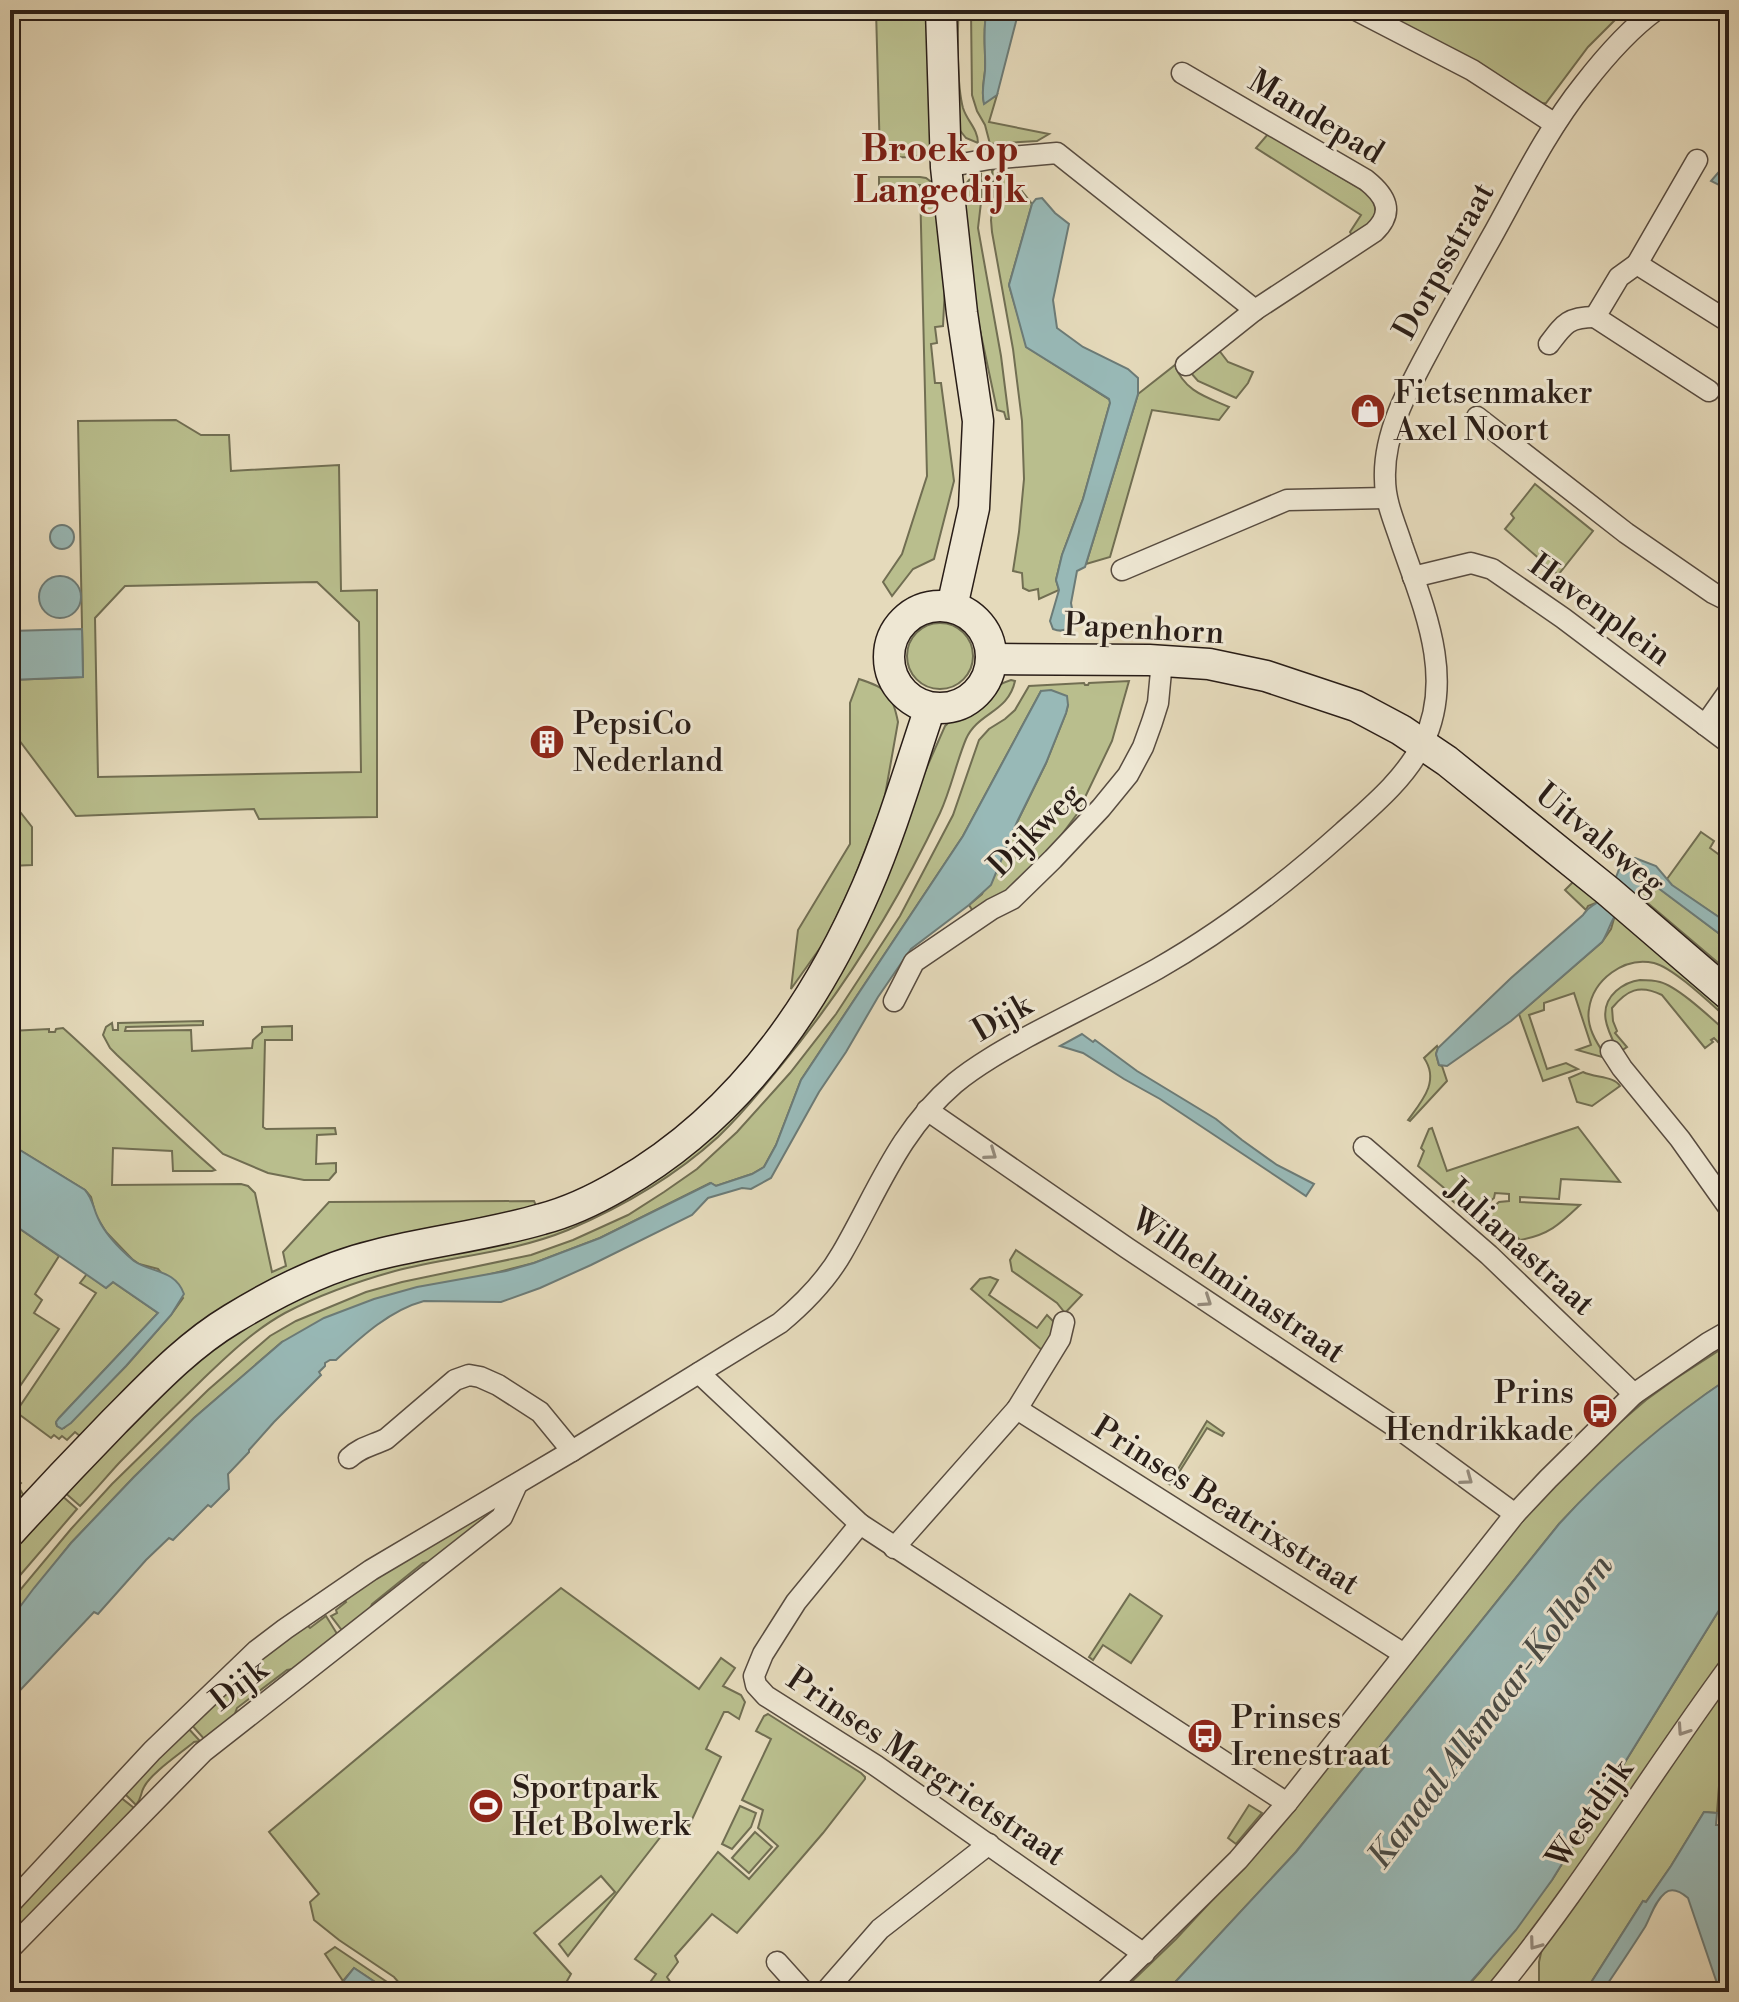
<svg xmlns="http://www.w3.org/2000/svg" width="1739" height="2002" font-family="'Libre Bodoni',serif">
<rect width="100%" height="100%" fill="#e5dabb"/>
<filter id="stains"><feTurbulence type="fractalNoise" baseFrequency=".0025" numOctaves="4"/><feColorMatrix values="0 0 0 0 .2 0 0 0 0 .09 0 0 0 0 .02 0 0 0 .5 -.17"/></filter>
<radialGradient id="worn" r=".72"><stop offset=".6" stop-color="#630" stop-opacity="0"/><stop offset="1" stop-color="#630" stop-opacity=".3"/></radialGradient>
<g fill="#b9be8d" stroke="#716e52" stroke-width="2" fill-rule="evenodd">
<path d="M876,10h53l2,139c-13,11 -34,8 -51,8z"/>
<path d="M952,10h7c-2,24 -2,76 4,98 4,13 15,21 15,35l-12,-5 -8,-10z"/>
<path d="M971,10h16c-5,20 -1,40 -2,60 -1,12 -4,21 -1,33l13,-8 -8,27 60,12 -12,7 -47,3 -5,-19 -8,-14 -5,-16z"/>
<path d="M1368,10h56l13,8 15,-2 4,2 3,-4 -6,-4h140l2,2 2,-2h19l3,6 -31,31 -42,56 -7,1z"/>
<path d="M1268,134l102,61c13,21 0,30 -17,42l-3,-5 11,-17 -105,-67z"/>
<path d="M1003,167l29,37 -23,81 18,62 83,53v3l-27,96 -21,56 -6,25 3,10 -20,9 -1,-10 -9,2 -6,-3 -1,-15 -9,-2 6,-39 5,-53 -2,-58 -9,-72 -21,-117 -1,-12 3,-27 -2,-23z"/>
<path d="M981,174l1,20 -4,34 23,128 8,63h-3l-2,-7 -7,-2 -27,-127 -8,-94 7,-9z"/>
<path d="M879,177h41l6,1 8,6 11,101 -2,41 -8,1 2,16 -6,1 4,39h6l13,98 -20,78 -21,10 -21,27 -9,-14 19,-28 25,-78 -7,-291 -41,1z"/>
<path d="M1218,349l10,13 25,10 -5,11 -12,15 -38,-17 -7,-8z"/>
<path d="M1175,365c9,26 31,32 54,42l-10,13 -67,-10 -42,147 -24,7 52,-170z"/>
<path d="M176,420l25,15h28l2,36 108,-6 2,126 36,-1v227l-118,2 -5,-10 -178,7 -66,-88v-48l73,-3 -5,-256zM317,582l42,40 2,150 -263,5 -3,-159 30,-32z"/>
<path d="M1535,484l58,47 -35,44 -53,-46 9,-11 -3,-4z"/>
<circle cx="940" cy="656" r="33"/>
<path d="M859,679c28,9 33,13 39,43l-14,79 -32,83 -27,57 -34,48 7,-59 52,-86v-141z"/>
<path d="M1011,680l4,1c-7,32 -37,31 -49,58 -10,24 -15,50 -26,74 -43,91 -97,178 -161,255 -19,24 -39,48 -61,69 -44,40 -96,70 -150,93 -56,23 -115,26 -173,41 -36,10 -76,24 -110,42 -31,17 -57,42 -82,66 -28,27 -56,55 -83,83 -14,15 -26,30 -40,44l-17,-15 98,-103 79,-64 91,-44 177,-42 202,-101 202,-336 33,-75c9,-10 22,-16 33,-24 11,-9 19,-18 33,-22z"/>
<path d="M1129,681l-17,60 -35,73 -20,27 -53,57 -30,15 -5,-8 13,-11 64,-131 20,-50 2,-8 -27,-14 -78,145 -162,244 -25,65 -12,22 -12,7 -36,12 -6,-3 -110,55 -66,25 -47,12 -205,67 -88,76 -60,59 -63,66 -61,77v-18l61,-73 41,-45 96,-94 62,-54 26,-15 70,-29 36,-10 129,-27 42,-15 55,-25 36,-23 33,-23 40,-37 53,-59 46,-59 64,-98 53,-101 26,-75 10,-11 16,-10 10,-9 14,-24 55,-3 1,2h3l1,-2z"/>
<path d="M10,799l22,28v38l-22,1z"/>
<path d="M1701,832l13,9 -4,7 19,14v62l-58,-39 -4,-6z"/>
<path d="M1577,878l24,23 -13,5 -2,4 -21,-20z"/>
<path d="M1655,885l74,56v31l-92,-78z"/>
<path d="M1615,915l114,92v13c-17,-15 -55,-52 -75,-57 -30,-7 -61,17 -65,46 -3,17 7,33 16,46l-3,2 -25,-7 14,-5 -17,-52 -30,10v7l-15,5 18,54 19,-6 12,6 -35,12 -24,-67 83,-72 9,-13z"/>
<path d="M1640,980c6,0 13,0 20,2 19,5 53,38 69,52v19l-15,-15 -3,2 2,2 -8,6 -43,-53c-23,-11 -35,-5 -50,13l1,13 4,10 -2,2 12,14 -6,4h-3c-10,-20 -22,-42 -2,-60 7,-6 15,-10 24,-11z"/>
<path d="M203,1021v4l-77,2 -1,4 66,-1 1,21 60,-3 1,-8 9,-8v-5l30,-1v14h-27l-2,87 3,2 69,-1 1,6 -19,1 -1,29 20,-1v9l-7,8h-25l-36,-7 -45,-19 -106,-99 -7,-7 -7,-13 3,-8 6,-4 1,7h5v-7z"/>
<path d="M63,1028c52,46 99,97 152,142l-3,1h-39l-1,-20 -59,-3 -1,37 129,-1 7,2 7,7 17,79 14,-6 -3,-14 46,-50 205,-1 4,9 -194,44 -263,183 -6,-5 -8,8 -5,-4 -3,3 -5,-4 -3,3 -35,-26 80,-119 -16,-10 7,-9 19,14 7,-6 45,31 -99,105 -3,5 1,3 7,2 62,-62 45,-51 12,-17 -25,-29 -19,-5 -7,-5 -26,-27 -10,-16 -5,-19 -6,-7 -75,-46v-113l39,-2v3h6l1,-3z"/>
<path d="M1437,1046l1,2 -2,6 3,11 3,1 5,15 -37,40 -2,-1c14,-19 32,-39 16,-62z"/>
<path d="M1583,1072c12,6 31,4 37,14l-28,20 -15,-4 -8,-24z"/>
<path d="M1578,1127l42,55 -59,-3 -2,20 -39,-2v5l60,3c-20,19 -31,30 -60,35l-9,-9 -13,11 -22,-21 23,-19 10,-1v-7l-14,-1 -1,5 -23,19 -23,-20 2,-4 -32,-27 6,-15 -3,-3 8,-19 3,-1 15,43z"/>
<path d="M10,1222l49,34 -24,38 7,6 -8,13 25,16 -41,60 -8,-6z"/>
<path d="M1016,1250l66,45 -17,18 -8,-10 -45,-32 -2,-11z"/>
<path d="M990,1277l8,3 -9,15 48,33 10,-13 6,6 1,10 -11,20 -72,-62 9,-10z"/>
<path d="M1729,1344v34c-63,43 -118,90 -170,146l-263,328 -130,140h-45l55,-53 90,-97 270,-338 75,-74 35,-30 29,-21z"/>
<path d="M1207,1421l17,12 -2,3 -15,-8 -36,57 -2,-1z"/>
<path d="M10,1473l11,10 -3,3 6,10 -14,15z"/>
<path d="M60,1494l17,15 -67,78v-41z"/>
<path d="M491,1510l2,2 -57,49 -13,2 -51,41 -5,12 -23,17 -13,-17 6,-3 -1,-3 10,-8 -2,-3 76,-48z"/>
<path d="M561,1588l138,101 22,-31 14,10 -12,18 18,9 4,7 -6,17 -11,-7h-4l-18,37 15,8 -32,69 -13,-9 -108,139 -9,-12 56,-52 -14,-16 -67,57 37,41 -4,7 3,6 -7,5h-156l-13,-15 -55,-37 -25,-20 -4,-18 9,-8 -50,-62z"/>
<path d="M1130,1594l32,22 -31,47 -28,-18 -10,15 -4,-3z"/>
<path d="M1729,1594v49l-6,23 -82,119 -154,207h-25l18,-20 72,-92z"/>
<path d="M326,1616l13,21 -40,31 -12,2 -50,38 -4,11 -28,21 -15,-17 58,-54 59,-44 3,3z"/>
<path d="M1729,1681v105h-10l-2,27 -13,-1 -33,54 -25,36 -3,-1 -58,91h-46v-30l4,-18z"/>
<path d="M768,1714l93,59 4,4v2l-42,54 -86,100 -25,-19 -37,42 3,6 -11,15 10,15h-34l13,-18 -21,-15 83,-107 31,27 29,-33 -20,-18 5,-18 -21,-10 29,-61 -15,-8 8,-15z"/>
<path d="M187,1727l13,14 -6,1c-13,11 -43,31 -50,45 -4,7 -2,11 -8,18l-12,-12z"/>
<path d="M120,1797l14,11 -50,57 -74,76v-23z"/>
<path d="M1249,1805l13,8 -26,31 -8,-6z"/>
<path d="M740,1806l16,7 -5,14 -19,22 -10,-5z"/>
<path d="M755,1832l17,15 -23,26 -17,-15z"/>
<path d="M335,1947l67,45h-12l-36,-24 -11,13 -18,-27z"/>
</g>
<g fill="#98b9b7" stroke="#6c7b77" stroke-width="2">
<path d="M987,10h32l-22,85 -13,9c-3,-12 0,-22 1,-33 1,-21 -3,-41 2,-61z"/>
<path d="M1723,167l6,1v22l-18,-9z"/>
<path d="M1042,198l13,15 14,11 -16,76 4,28 26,19 45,22 10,9v16l-53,173 -8,4 -6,32 3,17c-4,9 -11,13 -21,9l-3,-8 9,-31 -3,-10 6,-25 21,-56 27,-96 -1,-4 -83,-52 -17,-62 23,-81 4,-5z"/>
<circle cx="62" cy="537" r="12"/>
<circle cx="60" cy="597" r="21"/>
<path d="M82,629l1,48 -73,3v-49z"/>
<path d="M1051,690l16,6 1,9 -2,8 -20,50 -29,59 -26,63 -22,20 -58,44 -33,48 -32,55 -27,40 -48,86 -20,11 -9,-1 -34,10 -16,17 -101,50 -51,23 -39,14 -77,-1c-34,9 -63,36 -88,59h-6l-5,3v3l-6,6 2,3 -47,47 -25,28v2l-21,22 1,15 -18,18 -3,-2 -35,35 -4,-2 -23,22 -48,54 -4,-2 -84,89v-81l24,-32 37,-45 63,-66 60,-59 88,-76 42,-24 50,-19 43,-12 89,-16 28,-8 66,-25 111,-55 5,3 36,-12 12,-7 12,-22 25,-65 162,-244 78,-145z"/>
<path d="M1635,858l21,8 16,19 57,39v17l-75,-56c-15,7 -27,14 -37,28 -6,7 -9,20 -15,29l-91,79 -64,45 -8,-1 -3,-11 2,-6 73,-70 72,-63c5,-8 8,-8 15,-13 12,-8 18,-23 22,-36z"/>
<path d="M1082,1034l11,8 2,-2 42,31 79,48 26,21 35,25 37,19 -8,12 -146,-97 -36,-20 -41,-26 -23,-7z"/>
<path d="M10,1144l75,46c8,9 8,18 13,28 7,16 23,32 36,43 17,12 41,8 50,33l-13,21 -45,51 -55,57 -9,6 -5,-3 -1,-4 3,-4 99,-105 -45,-31 -7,6 -96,-66z"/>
<path d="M1729,1378v216l-177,286 -36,50 -54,62h-296l130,-140 263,-328c51,-56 107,-104 170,-146z"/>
<path d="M1729,1810v182h-9l-32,-94c-7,-6 -16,-11 -23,-5 -10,8 -14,23 -20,34 -14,22 -28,43 -43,65h-17l58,-91 3,1 25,-36 33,-54 13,1 -1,12h10z"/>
<path d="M354,1968l36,24h-55z"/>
</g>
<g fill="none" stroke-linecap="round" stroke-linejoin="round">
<defs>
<g id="street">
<path d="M1356,10l116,60 83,54"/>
<path d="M1182,73l184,107c20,16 29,32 8,52l-119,78 -69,55"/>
<path d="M1697,160l-60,104 92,58"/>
<path d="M946,167l43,-8 68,-6 198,157"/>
<path d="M1637,264l-18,13 -24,40 114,74"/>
<path d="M1549,344c15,-20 19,-27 46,-27"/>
<path d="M1477,417l149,116 87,60 16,8"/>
<path d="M1122,570l165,-70 99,-2"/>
<path d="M1413,577l58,-14 21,6 71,49 166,125"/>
<path d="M1705,725l24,-34"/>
<path d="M894,1001l20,-39 78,-53 20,-10 41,-40 48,-51 27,-33 15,-28 9,-25 6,-19 4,-42"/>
<path d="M1611,1051l11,17 58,71 49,69"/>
<path d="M927,1110l200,138 279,186 109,80"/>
<path d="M1364,1147l125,108 145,139"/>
<path d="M699,1373l161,151 427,279"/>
<path d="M1017,1409l387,245"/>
<path d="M349,1458c12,-11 22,-12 37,-19l69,-59 14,-5 11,2 18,8 42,27 32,39"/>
<path d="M860,1524l-64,78 -33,52 -9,22 2,9 10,11 109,69 269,189"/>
<path d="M894,1548l123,-139 43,-70 4,-17"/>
<path d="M10,1904l142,-153 104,-100 29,-22 86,-59 201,-119 208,-128c24,-20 46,-42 62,-70 36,-62 56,-121 113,-170 22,-18 47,-32 72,-46 43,-23 87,-44 130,-68 67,-38 128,-85 186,-137 29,-26 62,-53 80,-89 32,-65 1,-135 -21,-198 -7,-22 -17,-43 -17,-66 -2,-51 29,-100 52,-144 18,-33 36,-65 54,-97 29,-52 56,-108 93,-154 21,-27 44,-54 72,-74"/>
<path d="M10,1949l193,-197 299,-235 15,-33"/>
<path d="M777,1962l27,30"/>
<path d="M825,1992l55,-63 109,-85"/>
<path d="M1104,1992l134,-132 49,-57 228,-289 33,-35 86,-85 74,-51 21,-12"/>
<path d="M1496,1992c85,-103 154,-218 233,-325"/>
</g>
<g id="secondary">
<path d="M941,10l5,157 16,146 16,108 -4,87 -22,99"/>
<circle cx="940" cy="657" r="51"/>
<path d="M991,659l158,1 60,4 57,12 90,30 45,24 46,31 161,130 121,104"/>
<path d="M10,1532c34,-37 69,-74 104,-110 37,-37 73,-76 118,-103 44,-27 93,-52 144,-64 55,-14 112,-20 166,-36 27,-7 54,-20 78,-34 117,-67 194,-176 247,-298 25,-58 43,-120 63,-179"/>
</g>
</defs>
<use href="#street" stroke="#584c40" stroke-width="23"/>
<use href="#secondary" stroke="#291d17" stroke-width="33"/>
<use href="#street" stroke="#eee7d3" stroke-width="20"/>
<use href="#secondary" stroke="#eee7d3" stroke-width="30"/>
</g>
<defs><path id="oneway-chevron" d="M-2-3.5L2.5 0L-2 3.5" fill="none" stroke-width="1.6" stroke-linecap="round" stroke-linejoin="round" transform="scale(2)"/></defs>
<g stroke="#958c7e">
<use href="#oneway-chevron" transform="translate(991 1154) rotate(35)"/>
<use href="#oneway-chevron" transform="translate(1206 1301) rotate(34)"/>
<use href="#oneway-chevron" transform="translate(1467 1479) rotate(36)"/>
<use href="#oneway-chevron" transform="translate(1683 1730) rotate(124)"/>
<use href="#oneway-chevron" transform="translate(1535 1944) rotate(126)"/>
</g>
<defs>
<symbol id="shop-disc" viewBox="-11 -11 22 22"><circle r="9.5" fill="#8f2418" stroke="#eee7d3"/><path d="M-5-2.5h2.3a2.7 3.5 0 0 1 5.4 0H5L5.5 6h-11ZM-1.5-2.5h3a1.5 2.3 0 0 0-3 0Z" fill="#fff"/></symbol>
<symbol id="building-disc" viewBox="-11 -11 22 22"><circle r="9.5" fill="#8f2418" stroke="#eee7d3"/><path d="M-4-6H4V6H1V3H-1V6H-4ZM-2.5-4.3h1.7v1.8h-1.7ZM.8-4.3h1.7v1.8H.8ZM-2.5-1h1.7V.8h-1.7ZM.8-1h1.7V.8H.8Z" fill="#fff"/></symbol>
<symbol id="bus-disc" viewBox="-11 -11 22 22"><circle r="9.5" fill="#8f2418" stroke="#eee7d3"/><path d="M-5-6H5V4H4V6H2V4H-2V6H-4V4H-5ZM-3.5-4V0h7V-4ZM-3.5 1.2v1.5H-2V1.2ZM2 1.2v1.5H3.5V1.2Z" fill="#fff"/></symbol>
<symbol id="stadium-disc" viewBox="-11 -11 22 22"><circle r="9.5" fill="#8f2418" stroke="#eee7d3"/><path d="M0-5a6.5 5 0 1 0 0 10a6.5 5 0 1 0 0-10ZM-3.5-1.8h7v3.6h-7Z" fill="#fff"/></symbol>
</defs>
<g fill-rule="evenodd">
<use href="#shop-disc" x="1348" y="391" width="40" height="40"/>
<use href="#building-disc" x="527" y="722" width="40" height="40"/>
<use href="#bus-disc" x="1580" y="1391" width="40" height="40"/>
<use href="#bus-disc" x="1185" y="1716" width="40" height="40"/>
<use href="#stadium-disc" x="466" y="1786" width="40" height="40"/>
</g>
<g text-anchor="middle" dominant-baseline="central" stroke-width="6" stroke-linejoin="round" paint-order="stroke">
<g font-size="32" fill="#291d17" stroke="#eee7d3">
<text transform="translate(1316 117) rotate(31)">Mandepad</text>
<text transform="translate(1444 261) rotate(-61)">Dorpsstraat</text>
<text transform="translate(1600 610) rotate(36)">Havenplein</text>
<text transform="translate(1144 629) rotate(3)">Papenhorn</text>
<text transform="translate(1035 830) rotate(-45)">Dijkweg</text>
<text transform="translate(1600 839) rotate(39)">Uitvalsweg</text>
<text transform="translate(1002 1018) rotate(-30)">Dijk</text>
<text transform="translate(1520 1247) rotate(42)">Julianastraat</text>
<text transform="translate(1238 1286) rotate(34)">Wilhelminastraat</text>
<text transform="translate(1226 1506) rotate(32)">Prinses Beatrixstraat</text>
<text transform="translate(239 1685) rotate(-38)">Dijk</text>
<text transform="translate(926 1767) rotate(34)">Prinses Margrietstraat</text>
<text transform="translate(1590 1814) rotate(-55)">Westdijk</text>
</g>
<g font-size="32" fill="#291d17" stroke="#eee7d3" text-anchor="start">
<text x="1394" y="393">Fietsenmaker<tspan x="1394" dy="37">Axel Noort</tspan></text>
<text x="573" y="724">PepsiCo<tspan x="573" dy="37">Nederland</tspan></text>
<text x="1574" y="1393" text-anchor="end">Prins<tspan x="1574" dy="37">Hendrikkade</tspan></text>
<text x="1231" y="1718">Prinses<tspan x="1231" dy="37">Irenestraat</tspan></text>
<text x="512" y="1788">Sportpark<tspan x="512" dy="37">Het Bolwerk</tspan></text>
</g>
<g font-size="34" font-style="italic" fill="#4a4c47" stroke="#eee7d3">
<text transform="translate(1491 1712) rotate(-53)">Kanaal Alkmaar-Kolhorn</text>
</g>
<g font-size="36" font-weight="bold" fill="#7a1f14" stroke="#eee7d3">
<text x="940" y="150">Broek op<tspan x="940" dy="41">Langedijk</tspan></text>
</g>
</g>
<rect width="1739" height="2002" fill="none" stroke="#e5dabb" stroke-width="40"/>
<rect x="12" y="12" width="1715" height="1978" fill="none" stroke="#291d17" stroke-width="4"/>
<rect x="20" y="20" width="1699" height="1962" fill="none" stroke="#291d17" stroke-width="2"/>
<rect width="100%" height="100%" filter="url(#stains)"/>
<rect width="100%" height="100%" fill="url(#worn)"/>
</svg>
